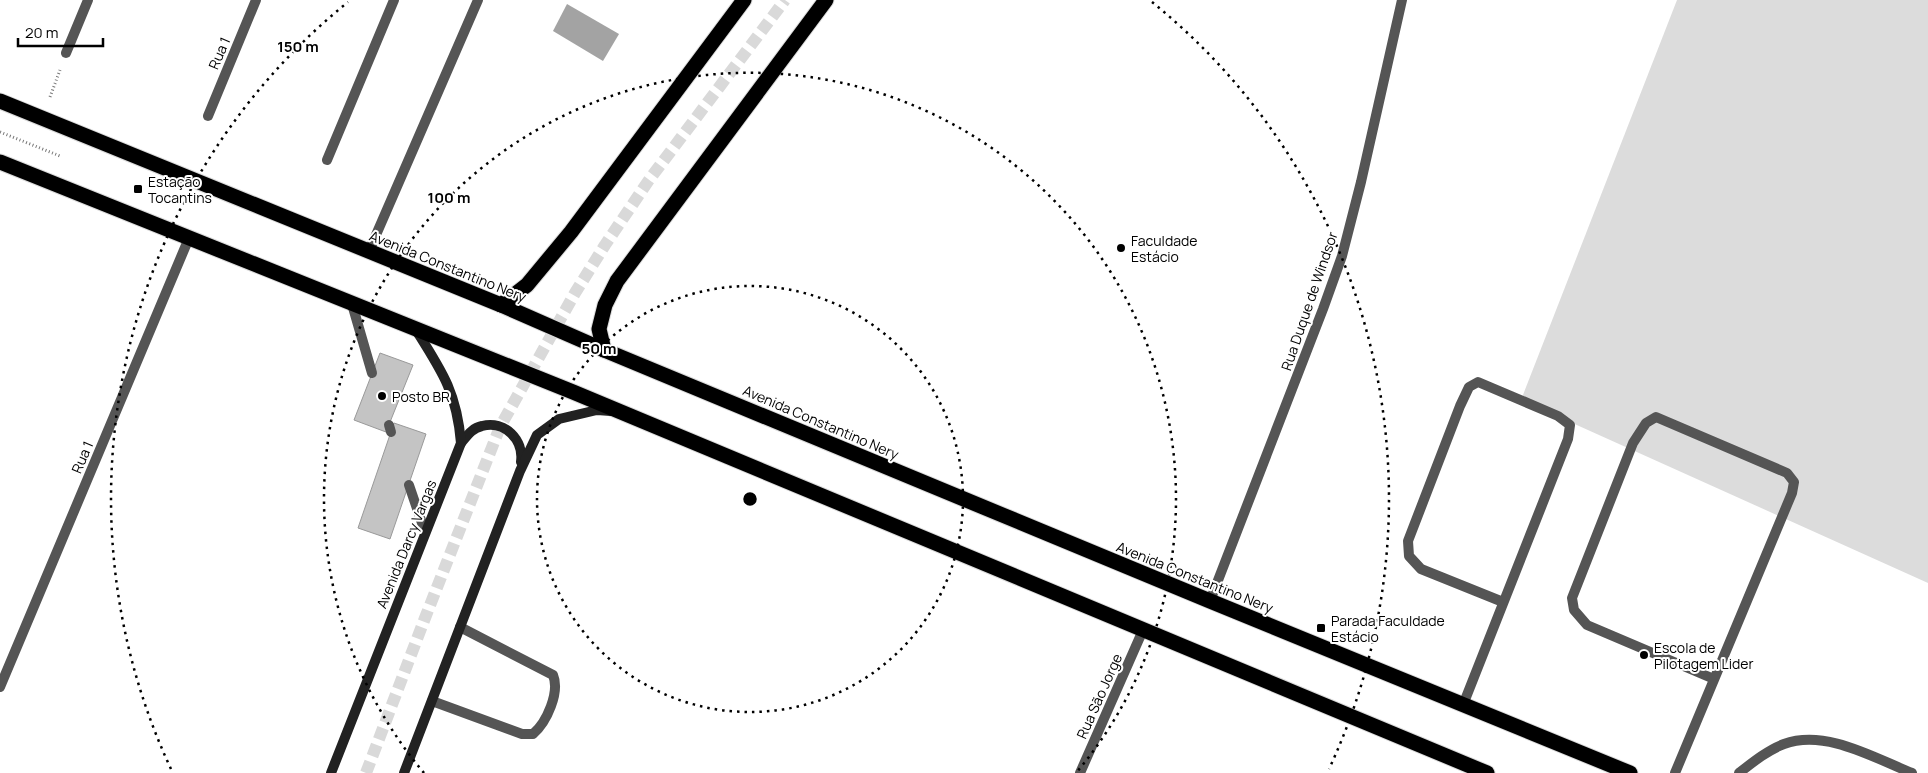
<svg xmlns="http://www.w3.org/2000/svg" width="1928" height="773" font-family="Manrope,sans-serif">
<rect width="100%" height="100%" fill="#fff"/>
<path fill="#dcdcdc" d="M1677,0h251v583l-407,-183z"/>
<path fill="#a3a3a3" d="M567,4l52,30 -16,27 -50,-30z"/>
<g fill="#c4c4c4" stroke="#999">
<path d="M380,353l33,12 -27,67 -32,-12z"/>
<path d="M394,423l32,11 -36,105 -32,-11z"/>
</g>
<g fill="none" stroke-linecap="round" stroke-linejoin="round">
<path stroke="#d9d9d9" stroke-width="12" stroke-dasharray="12 6" stroke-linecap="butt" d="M366,773l59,-155 75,-191 75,-134 30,-48 44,-65 136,-180"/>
<defs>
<g id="highway">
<path d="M0,101l501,204 103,45 606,251 420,172"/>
<path d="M0,162l573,230 914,381"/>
<path d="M501,305l26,-20 44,-53 173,-232"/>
<path d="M604,350l-5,-21 6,-24 12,-24 209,-281"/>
</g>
</defs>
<use href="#highway" stroke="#dbdbdb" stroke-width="17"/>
<g stroke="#777" stroke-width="3" stroke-dasharray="1 2.5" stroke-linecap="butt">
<path d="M50,97l10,-27"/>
<path d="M0,132l60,24"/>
</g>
<g stroke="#555" stroke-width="10">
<path d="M369,251l109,-251"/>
<path d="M352,304l20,69"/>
<path d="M389,425l2,7"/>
<path d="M409,485l16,47"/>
<path d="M432,701l90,33h11c14,-12 27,-42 20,-59l-93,-48"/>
<path d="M1463,705l105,-266 2,-14 -12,-9 -80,-34 -9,5 -9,19 -52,135 1,15 12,13 82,33"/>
<path d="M1675,773l117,-280 2,-11 -7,-9 -131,-56 -10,6 -13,20 -61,155 2,12 13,15 127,54"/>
<path d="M1739,773c14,-11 29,-23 45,-29 42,-15 90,14 128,29"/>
</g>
<g stroke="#555" stroke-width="10">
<path d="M66,53l22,-53"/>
<path d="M208,116l48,-116"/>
<path d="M327,160l67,-160"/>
<path d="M1210,601l113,-292 19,-53 19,-74 41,-182"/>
<path d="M0,687l189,-449"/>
<path d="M1080,773l63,-143"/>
</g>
<g stroke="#222" stroke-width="10">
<path d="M461,443c6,-7 11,-15 21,-17 23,-6 42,14 39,36"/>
<path d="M331,773l130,-330c-4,-50 -19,-72 -45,-113"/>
<path d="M404,773l116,-302 17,-36 22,-16 38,-9 14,1"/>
</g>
<use href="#highway" stroke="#000" stroke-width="15"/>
</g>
<g fill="none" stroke="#000" stroke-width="2.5" stroke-dasharray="2.5 5">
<circle cx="750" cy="499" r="213"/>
<path d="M424 773A426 426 0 1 1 1076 773"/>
<path d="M171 769A639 639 0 0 1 348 2M1152 2A639 639 0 0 1 1329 769"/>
</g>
<g fill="#000" stroke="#fff" stroke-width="2">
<rect x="133" y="184" width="10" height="10" rx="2.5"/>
<circle cx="1121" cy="248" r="5"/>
<circle cx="382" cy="396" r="5"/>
<rect x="1316" y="623" width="10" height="10" rx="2.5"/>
<circle cx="1644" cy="655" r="5"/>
</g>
<g text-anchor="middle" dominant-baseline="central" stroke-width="4" stroke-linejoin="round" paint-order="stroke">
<g font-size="14" fill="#000" stroke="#fff">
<text transform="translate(219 53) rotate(-67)">Rua 1</text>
<text transform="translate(448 266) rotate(22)">Avenida Constantino Nery</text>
<text transform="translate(1309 301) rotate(-71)">Rua Duque de Windsor</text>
<text transform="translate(821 422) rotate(23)">Avenida Constantino Nery</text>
<text transform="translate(82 457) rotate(-67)">Rua 1</text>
<text transform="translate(406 544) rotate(-68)">Avenida Darcy Vargas</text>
<text transform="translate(1195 577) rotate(22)">Avenida Constantino Nery</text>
<text transform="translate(1099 696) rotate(-66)">Rua São Jorge</text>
</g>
<g font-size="14" fill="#000" stroke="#fff" text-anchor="start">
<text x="148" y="181">Estação<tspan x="148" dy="16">Tocantins</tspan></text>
<text x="1131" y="240">Faculdade<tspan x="1131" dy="16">Estácio</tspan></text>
<text x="392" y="396">Posto BR</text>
<text x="1331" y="620">Parada Faculdade<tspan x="1331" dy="16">Estácio</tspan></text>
<text x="1654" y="647">Escola de<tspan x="1654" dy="16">Pilotagem Lider</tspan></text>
</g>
</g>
<circle cx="750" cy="499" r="8" fill="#000" stroke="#fff" stroke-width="2.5"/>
<g font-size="15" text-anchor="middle" font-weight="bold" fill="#000" stroke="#fff" stroke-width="4" stroke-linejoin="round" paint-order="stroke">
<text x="298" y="52">150 m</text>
<text x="449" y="203">100 m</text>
<text x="599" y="354">50 m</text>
</g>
<path d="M18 38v8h85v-8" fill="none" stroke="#000000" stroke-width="2.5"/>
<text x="25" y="38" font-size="15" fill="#000000" stroke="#ffffff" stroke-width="4" paint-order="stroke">20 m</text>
</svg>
